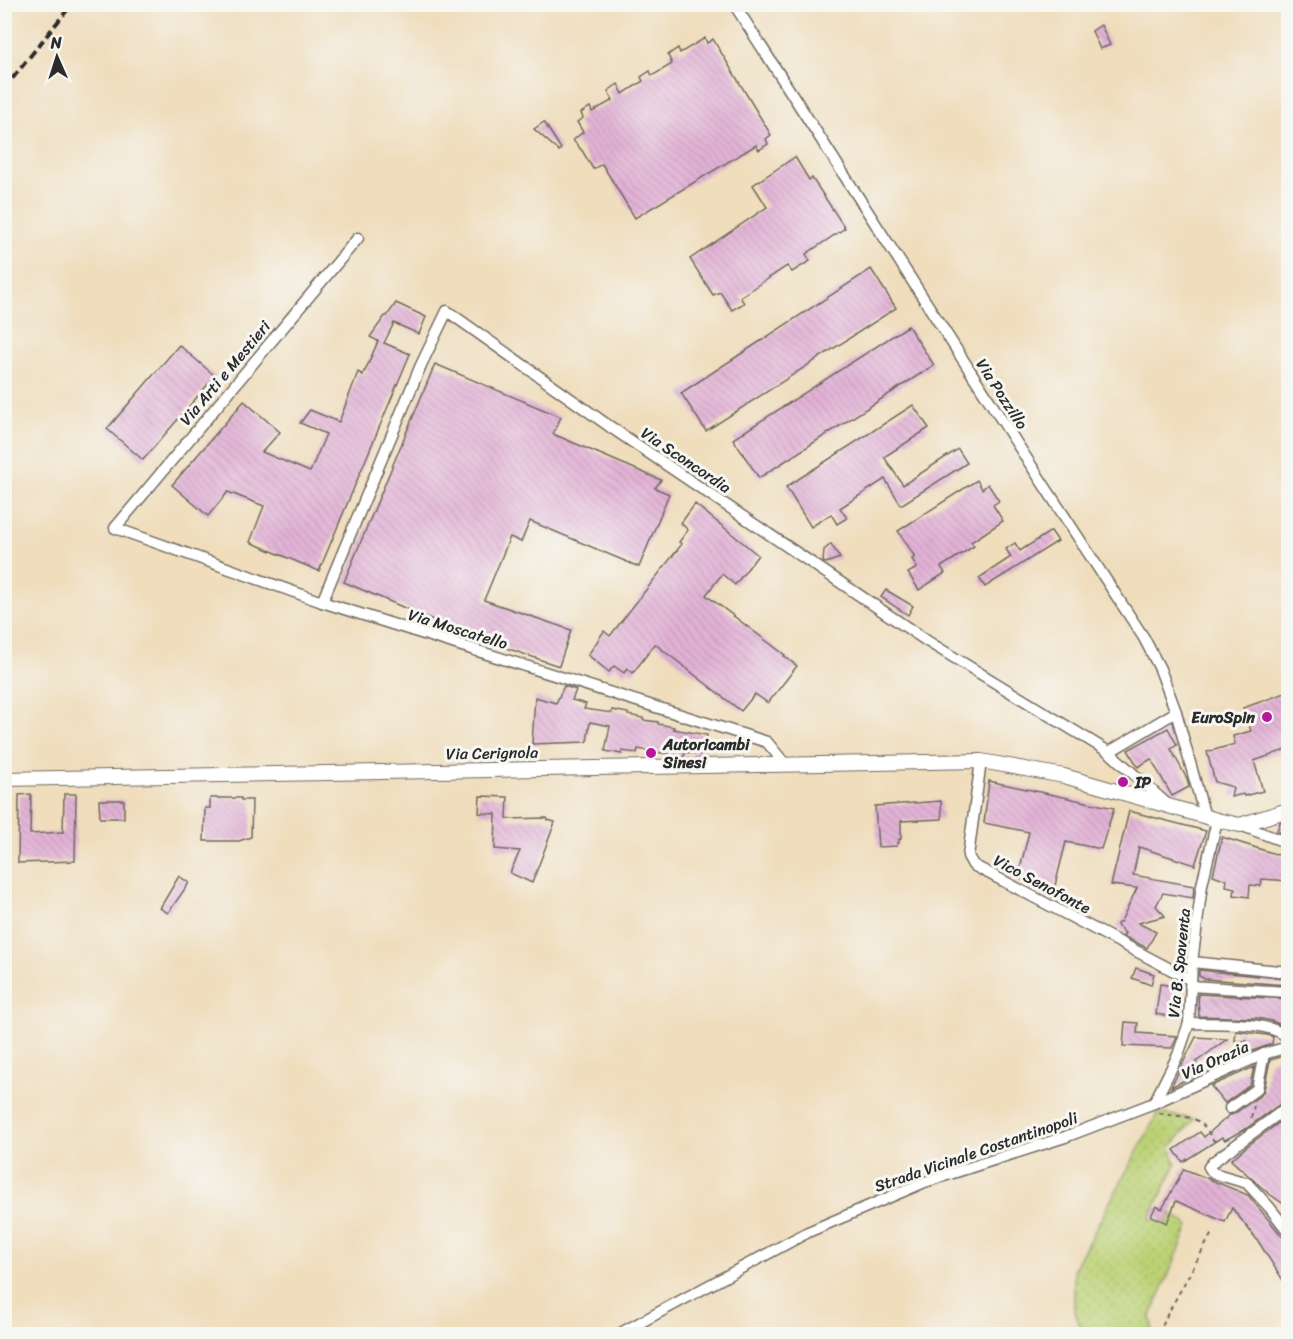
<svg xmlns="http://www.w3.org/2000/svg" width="1293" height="1339" font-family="Sriracha,sans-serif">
<defs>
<pattern id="grass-dots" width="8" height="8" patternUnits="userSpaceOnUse" patternTransform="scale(1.5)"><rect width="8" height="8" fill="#bcd175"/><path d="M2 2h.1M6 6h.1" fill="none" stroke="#a2b465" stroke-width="1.8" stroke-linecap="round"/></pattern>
<pattern id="building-back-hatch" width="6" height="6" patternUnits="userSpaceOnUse" patternTransform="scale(1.5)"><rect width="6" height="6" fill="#e2b2d6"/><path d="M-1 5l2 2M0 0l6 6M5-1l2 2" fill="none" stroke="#c299b8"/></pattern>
</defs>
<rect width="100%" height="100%" fill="#f6f6f2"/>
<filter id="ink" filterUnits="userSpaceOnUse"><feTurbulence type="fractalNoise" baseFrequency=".0167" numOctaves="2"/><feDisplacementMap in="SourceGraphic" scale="12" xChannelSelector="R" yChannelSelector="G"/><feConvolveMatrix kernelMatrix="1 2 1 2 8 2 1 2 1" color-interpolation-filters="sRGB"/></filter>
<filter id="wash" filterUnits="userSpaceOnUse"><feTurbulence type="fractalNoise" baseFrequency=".008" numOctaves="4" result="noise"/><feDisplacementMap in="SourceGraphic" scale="24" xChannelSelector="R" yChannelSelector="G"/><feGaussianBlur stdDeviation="1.35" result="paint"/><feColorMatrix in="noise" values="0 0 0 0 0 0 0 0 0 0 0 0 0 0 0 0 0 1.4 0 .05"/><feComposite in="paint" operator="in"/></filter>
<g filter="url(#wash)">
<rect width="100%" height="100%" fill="#efddbc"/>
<path fill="url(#grass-dots)" stroke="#747e50" stroke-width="1.5" d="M1158,1113l36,6 -24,29 6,16 -27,55 18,4 4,-10 18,13 -38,90 2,18h-70l-9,-25v-40z"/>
<g id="blocks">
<g fill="url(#building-back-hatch)">
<path d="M1101,25l9,20 -10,4 -8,-18z"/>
<path d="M705,38l2,5 6,-4 58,96 -5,4 2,5 -9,6 -3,-5 -121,73 -33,-54 -9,5 -10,-17 -10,-12 10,-8 -6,-10 6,-4 -2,-5 9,-6 2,5 21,-12 -5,-9 10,-7 5,10 20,-13 -2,-4 9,-6 2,5 20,-12 -4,-9 10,-7 2,5z"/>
<path d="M544,122l17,27 -2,2 -25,-22z"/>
<path d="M795,157l14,23 3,-2 33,50 -39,26 4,7 -18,11 -5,-6 -47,31 4,6 -12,7 -12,-18 -7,3 -23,-36 77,-52 -14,-22z"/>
<path d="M871,269l25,39 -190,123 -25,-38z"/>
<path d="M396,303l30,14 -7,17 -25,-11 -10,20 26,11 -91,217 -69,-29 14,-36 -36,-14 -20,24 -36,-31 72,-84 36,31 -18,20 48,20 16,-38 -26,-11 10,-13 29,12 19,-50 5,3 1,-4h1l13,-30 -8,-4 15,-21h2z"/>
<path d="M908,326l26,39 -175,113 -26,-39z"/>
<path d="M179,345l36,31 -72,84 -36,-31z"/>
<path d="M435,364l126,53 -8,17 108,46 -6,8 14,6 -30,73 -109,-46 -9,21 -11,-5 -26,63 87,30 -12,36 -91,-31 -124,-53z"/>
<path d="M913,405l16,23 -45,29 19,28 55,-36 9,14 -66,42 -16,-26 -45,29 7,10 -10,6 -6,-10 -20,13 -25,-40z"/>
<path d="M977,480l5,9 6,-5 11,17 -6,4 10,16 -32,21 3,4 -33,21 4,6 -26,17 -11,-17 9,-5 -5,-9 3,-2 -17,-26z"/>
<path d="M695,504l63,51 -23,30 -13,-11 -16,21 79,60 -1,1 13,10 -29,37 -13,-9 -14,17 -86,-67 -22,29 -6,-5 -3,5 -10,-7 -5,6 -21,-17 16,-24 6,5 72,-92 -3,-2 9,-12 -7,-7z"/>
<path d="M1051,531l7,10 -73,46 -6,-9 32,-21 -5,-8 9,-6 5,8z"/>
<path d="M831,544l9,14 -14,5 -3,-1 1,-12z"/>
<path d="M886,590l27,16 -5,9 -27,-18z"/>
<path d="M564,686l12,4 -4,10 14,4 -2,5 28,4v-3l16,3v2l15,3v2l15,2v2l16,3 -1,2 34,6 -4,19 -18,-2 -1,5 -3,1 -13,-1 1,-3 -31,-5 -1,4 -15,-2v3l-17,-3 5,-25 -20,-4 -3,20 -55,2 3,-47 21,6z"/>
<path d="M1288,692v57l-34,12 9,30 -19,5 -1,-2 -12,3 2,-10 -18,-5 -8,-30 28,-8 -2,-8 18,-5 -8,-23z"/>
<path d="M1168,728l9,17 -6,4 16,30 2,8 -17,9 -21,-37 -13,8 -10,-17z"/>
<path d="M989,781l125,27 -13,41 -35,-7 -14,55 -34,-20 11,-45 -45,-9z"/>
<path d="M31,794l-1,40 33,-2 1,-38h12l-1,67 -57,2 1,-68z"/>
<path d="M480,796l28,1 -1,22 40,-1 1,2 7,2 -23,61 -22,-10 10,-22 -25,-2 1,-35 -17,-1z"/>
<path d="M210,798h31v2h11l-1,37 -12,4h-35l1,-33h5z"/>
<path d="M99,800h25v18h-24z"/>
<path d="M941,801l1,18 -41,2v18h-2v4h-2v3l-19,1 -3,-41z"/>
<path d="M1129,811l77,20 -11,34 -56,-18 -6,28 61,11 -1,12 -30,-5 -7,13 9,10 -27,7 18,9 -9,16 -24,-12 2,-3 -6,-6h-1l-1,-3 4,-3 16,-33 -26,-3z"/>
<path d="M1284,821l4,1v13l-11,-4 3,-9z"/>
<path d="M1222,837l66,21v23l-26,-2 -1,7 -11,-1 -1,12 -15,-2 1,-7 -9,-2 1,-6 -14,-5z"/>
<path d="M179,876l10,7 -21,30 -8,-5z"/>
<path d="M1136,968l18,6 -3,11 -19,-7z"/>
<path d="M1199,970l89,9v6l-83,-6 -6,-3z"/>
<path d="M1160,984l14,2 -2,18 7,1 -1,13 -22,-4z"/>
<path d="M1198,994l90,5v29l-16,-7 -15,-3 -58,-2z"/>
<path d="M1125,1022l13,1 -1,10 40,3 -5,12 -49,-2z"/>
<path d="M1236,1031l31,4 6,2 -1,7 -25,9v-12h-12z"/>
<path d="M1196,1037l31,2 -31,23 3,11 -28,14z"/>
<path d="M1288,1055v45l-4,1 -37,27 -22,12 -3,-3 -39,25 -9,-12 26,-18 4,5 26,-22 4,-1 27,-19 3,-5 6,-30z"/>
<path d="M1254,1067l-4,18 -25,18 -14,-17z"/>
<path d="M1288,1116v91l-20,-14 -37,-33 15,-13z"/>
<path d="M1184,1169l64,26 34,41 6,2v50l-30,-47 -26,-33 -7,14 -49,-21 -9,22 -16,-7 5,-10 6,3z"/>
</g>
</g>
</g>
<g filter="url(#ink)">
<use href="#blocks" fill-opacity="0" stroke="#70695e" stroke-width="1.5"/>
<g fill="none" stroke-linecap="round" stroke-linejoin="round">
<defs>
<g id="minor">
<path d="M734,4l289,449 121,185 16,31 16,43 29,105"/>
<path d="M358,238l-243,290 207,74 445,140 18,22"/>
<path d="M322,602l99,-237 26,-54 162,115 318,215 182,111 59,53"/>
<path d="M1109,752l67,-40"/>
<path d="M981,761l-13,95 5,9 218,115"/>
<path d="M1240,825l48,18"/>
<path d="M1192,962l96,10"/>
<path d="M1190,986l98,6"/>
<path d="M1189,1023c24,1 83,-3 99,15"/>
<path d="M1154,1103l24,-48 11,-32 3,-61 10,-77 15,-65"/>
<path d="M1288,1107l-63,46 -12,9 -4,5 4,6 34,10 23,25 18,23"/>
<path d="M1230,1108l27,-19 7,-35"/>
<path d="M619,1334l189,-102 117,-50 140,-45 89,-34 110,-49 24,-7"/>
</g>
<path id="tertiary" d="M4,779l977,-18 83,15 153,44 23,5 48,-15"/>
</defs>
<use href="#minor" stroke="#70695e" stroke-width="13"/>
<use href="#tertiary" stroke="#70695e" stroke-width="16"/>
<g stroke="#70695e" stroke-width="2" stroke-dasharray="4.5 4.5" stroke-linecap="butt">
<path d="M1159,1113c14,4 32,1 43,11 4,4 8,11 11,16l7,2"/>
<path d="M1251,1118l3,-12"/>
<path d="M1159,1334l8,-19 45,-82"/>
</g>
<use href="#minor" stroke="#fff" stroke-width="10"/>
<use href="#tertiary" stroke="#fff" stroke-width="14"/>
<path stroke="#2b2b2b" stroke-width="4" stroke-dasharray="9 4.5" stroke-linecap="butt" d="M4,89l68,-85"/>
</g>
</g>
<g fill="#b5179e" stroke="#f6f6f2" stroke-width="2">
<circle cx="1267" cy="717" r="6"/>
<circle cx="651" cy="753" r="6"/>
<circle cx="1123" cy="782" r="6"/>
</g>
<g text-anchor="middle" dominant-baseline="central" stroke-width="6" stroke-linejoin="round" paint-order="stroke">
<g font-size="16" fill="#2b2b2b" stroke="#f6f6f2">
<text transform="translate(225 373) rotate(-50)">Via Arti e Mestieri</text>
<text transform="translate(1002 394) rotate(57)">Via Pozzillo</text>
<text transform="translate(686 460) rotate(34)">Via Sconcordia</text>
<text transform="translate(458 629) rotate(17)">Via Moscatello</text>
<text transform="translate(492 753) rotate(-1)">Via Cerignola</text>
<text transform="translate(1042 884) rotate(28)">Vico Senofonte</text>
<text transform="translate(1179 963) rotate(-84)">Via B. Spaventa</text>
<text transform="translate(1215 1060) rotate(-24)">Via Orazia</text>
<text transform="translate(976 1152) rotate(-19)">Strada Vicinale Costantinopoli</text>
</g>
<g font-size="16" font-weight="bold" fill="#2b2b2b" stroke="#f6f6f2" text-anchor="start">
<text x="1255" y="717" text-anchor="end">EuroSpin</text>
<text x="663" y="744">Autoricambi<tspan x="663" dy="18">Sinesi</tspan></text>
<text x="1135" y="782">IP</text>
</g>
</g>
<rect width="1293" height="1339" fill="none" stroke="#f6f6f2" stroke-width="24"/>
<g transform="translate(57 57) rotate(357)" stroke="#f6f6f2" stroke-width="4.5" paint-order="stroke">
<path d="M0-4.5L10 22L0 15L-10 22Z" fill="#2b2b2b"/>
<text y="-9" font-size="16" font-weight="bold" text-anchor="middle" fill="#2b2b2b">N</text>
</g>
</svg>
